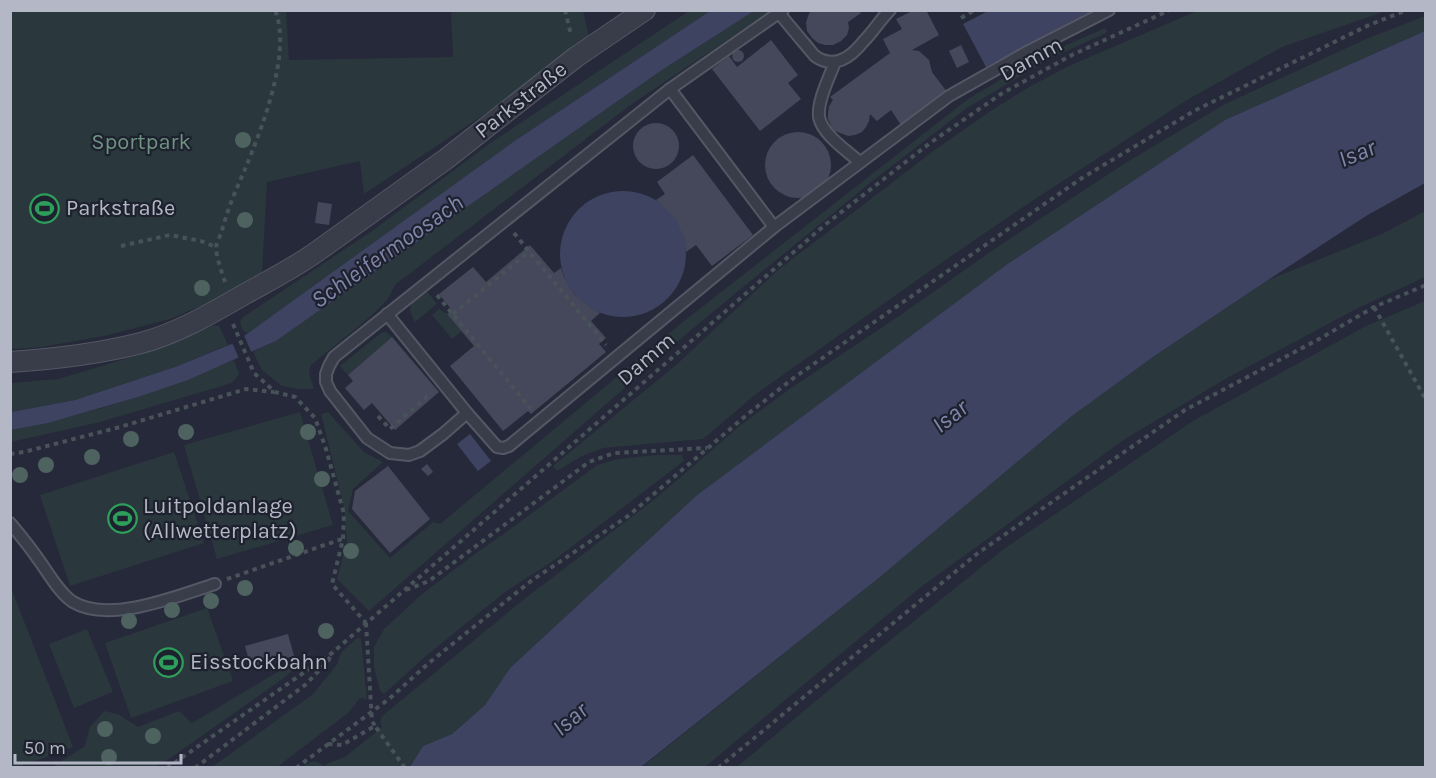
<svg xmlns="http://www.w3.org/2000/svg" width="1436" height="778" font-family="Karla,sans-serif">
<rect width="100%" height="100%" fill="#262939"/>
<g fill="#2a373d">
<path d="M10,11h276l3,49 164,-3 -2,-46h132l7,30 -87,61 -139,92 -4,-33 -93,21 -5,91 -57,31 -35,15 -66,17 -62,11 -31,2z"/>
<path d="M689,11h21l-197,131 -258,186 -8,5 -4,-2 -3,-9 3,-5 129,-86 117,-87z"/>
<path d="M754,11h16l-141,95 -233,178 -9,16 -16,16 -60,49 -2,8 5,16h-16l-16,-3 -20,-16 -9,-18 23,-11 386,-271z"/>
<path d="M1197,11h189l-104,36 -95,53 -164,107 -79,54 -188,133 -53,45 -100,9 -21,8 -25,15 -4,-5 123,-101 102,-95 158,-121 56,-39 37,-23 42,-22z"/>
<path d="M1425,16v15l-200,89 -219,145 -309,230 -187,173 -25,37 -33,29 -29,12 -14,21 -108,1c10,-8 14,-9 25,-1v-3l19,-7 37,-30 -2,-5 2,-6 141,-116 132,-101 87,-75 49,-36 108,-72 97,-68 131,-86 98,-58 141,-65z"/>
<path d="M1105,28l3,4 -59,27 -82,49 -97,75 -179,147 -322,281 -32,-32 10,-38 -3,-34 -23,-93 7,-2 36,40 19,10 -30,27 -5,22 42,47 43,-36 7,2 239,-199 289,-226 69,-41z"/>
<path d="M1425,211v66l-69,32 -129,69 -102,61 -204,148 -216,180 -64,1 239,-191 192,-161 81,-59 115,-77 114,-46z"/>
<path d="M426,290l11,14 -22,18 -5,-11 1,-9z"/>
<path d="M1425,301v466h-688l110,-92 158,-127 188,-127 173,-95z"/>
<path d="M439,309l8,5 15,17 -10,8 -20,-24z"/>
<path d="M213,325l6,1 9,19 -53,22 -100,33 -64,12v-29l47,-4 100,-30z"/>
<path d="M386,332l6,5 -44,38 -8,-9 41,-33z"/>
<path d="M234,360l5,14 -7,9 -132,39 -89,20v-12c77,-15 151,-39 223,-70z"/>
<path d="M300,412l33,113 -116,34 -33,-114z"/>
<path d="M174,452l30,91 -134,43 -30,-91z"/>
<path d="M656,455h26l2,5 -4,4 -127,97 -48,31 -78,63 -43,39 -4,-3 -6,-24v-20l10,-18 38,-35 57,-43 26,-18 92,-68 21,-6z"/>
<path d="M10,585l63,162 -54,20h-9z"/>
<path d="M207,608l26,73 -102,37 -26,-75z"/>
<path d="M87,629l26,63 -39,16 -25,-64z"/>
<path d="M358,637l3,2 6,60 -7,-1 -12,15 -71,54h-65l101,-73 25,-31c0,-11 13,-19 20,-26z"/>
<path d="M316,649l-32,29 -115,81 -14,8h-103l33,-21 5,-19 14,-16 14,3 20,13 41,-16 13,12z"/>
</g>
<g fill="#3d4360">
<path d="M990,10h103v1l-107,56 -23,-43z"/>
<path d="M710,11h44l-92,59 -386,271 -88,39 -50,17 -90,26 -37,7v-18l64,-12 100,-33 59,-24 21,-15 258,-186z"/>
<path d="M1425,31v152l-59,33 -98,64 -115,77 -81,59 -192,161 -239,190 -232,1 14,-22 29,-12 33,-29 25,-37 187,-173 309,-230 219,-145z"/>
<circle cx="623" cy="254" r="63"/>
<path d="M470,434l21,27 -13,10 -21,-27z"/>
</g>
<path fill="#262939" d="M243,333l10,23 -13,5 -9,-21z"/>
<g fill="#45485a">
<path d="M811,10h48l2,3 -13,9 1,6 -2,7 -6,6 -8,4h-8l-7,-2 -6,-5 -5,-7 -1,-8 2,-7z"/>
<path d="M914,10h12l13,25 -27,15 7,1 10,9 3,12 15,20 -46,33 -10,-15 -14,11 -7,-7 -1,7 -3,6 -4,5 -7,3 -7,1 -13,-5 -4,-5 -3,-7v-6l1,-7 4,-6 -3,-3 60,-44 -7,-14 19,-10 -6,-10z"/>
<path d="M771,40l27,35 -10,8 13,16 -41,32 -48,-62 17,-13 8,11z"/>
<path d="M961,45l8,17 -12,6 -8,-17z"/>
<circle cx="738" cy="56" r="6"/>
<circle cx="656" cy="146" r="23"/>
<circle cx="798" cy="165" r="33"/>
<path d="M693,155l60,80 -41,31 -16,-21 -10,7 -2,-14 -8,-18 -13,-14 -7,-6 9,-6 -8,-12z"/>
<path d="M318,202l14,2 -3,21 -14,-2z"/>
<path d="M530,245l24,28 7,-5 3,9 10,17 17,14 9,5 -9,8 15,17 -7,6 7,8 -75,62 -3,-3 -25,20 -53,-65 24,-20 -27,-32 5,-4 -13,-16 34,-27 13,15z"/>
<path d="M392,337l47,55 -44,38 -23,-27 -8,7 -19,-22 8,-7 -5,-6z"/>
<path d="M427,464l6,8 -5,4 -7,-7z"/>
<path d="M388,466l42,53 -40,34 -38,-44 3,-18z"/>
<path d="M288,634l6,22 -43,12 -6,-22z"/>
</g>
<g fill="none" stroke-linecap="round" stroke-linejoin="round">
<defs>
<g id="lane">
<path d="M779,13c8,10 16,19 24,29 4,4 8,10 12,14 19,14 36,1 48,-14 10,-10 17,-22 27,-32"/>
<path d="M835,62c-5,14 -18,39 -16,55 3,17 28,34 41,45"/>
<path d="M670,89l104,138"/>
<path d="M387,314l80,99 30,34 6,1 6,-2 265,-219 175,-131 76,-43 84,-43"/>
<path d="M467,413l-24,21 -23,17 -11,4 -19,-2 -23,-15 -37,-47 -4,-9v-8l3,-8 5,-9 336,-268 113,-79"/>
<path d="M10,523c10,12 20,24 28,36 10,13 21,34 35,43 36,22 105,-6 142,-18"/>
</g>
<path id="street" d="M10,362c44,-3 89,-8 131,-19 37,-10 71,-30 104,-49 25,-14 51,-27 74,-44l127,-91 130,-102 69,-47"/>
</defs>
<use href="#lane" stroke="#545764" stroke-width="14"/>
<use href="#street" stroke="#545764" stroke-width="22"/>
<g stroke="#475259" stroke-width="4" stroke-dasharray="4.5 4.5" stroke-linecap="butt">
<path d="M565,10l6,25"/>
<path d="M961,18l14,-8"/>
<path d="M514,233l92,112"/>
<path d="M121,246l49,-11 31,6 15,6"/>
<path d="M225,282c-3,-9 -9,-26 -9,-35 1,-4 3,-10 5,-13 4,-15 9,-30 15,-44 19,-44 58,-133 39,-180"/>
<path d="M437,295l94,114"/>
<path d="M1374,307l52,93"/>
<path d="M453,314l77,-63"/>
<path d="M233,324l21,49 21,19 20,5 20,21 11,31 18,65 -1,25 -11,45 34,39"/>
<path d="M378,416l12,13 41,-36"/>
<path d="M10,454l14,-2 96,-25 126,-38 28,3"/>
<path d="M227,579l115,-40"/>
<path d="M406,590l23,-9 160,-119 25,-9 93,-5"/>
<path d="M328,744l14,1 33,-19 30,42"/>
<path d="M167,768l165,-115 494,-429 104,-81 71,-49 71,-39 98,-45"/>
<path d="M195,768l110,-83 23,-24 4,-8"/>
<path d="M296,768l93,-69 41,-37 101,-81 97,-65 121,-103 46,-36 287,-199 112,-67 175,-86 38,-15"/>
<path d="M718,768l260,-215 207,-143 136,-72 53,-31 52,-22"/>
</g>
<use href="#lane" stroke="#393c49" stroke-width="10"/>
<use href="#street" stroke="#393c49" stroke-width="20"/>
<path stroke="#475259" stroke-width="4" stroke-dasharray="4.5 4.5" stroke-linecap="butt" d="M366,623l6,98 3,5"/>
</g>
<g fill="#4e6360">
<circle cx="243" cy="140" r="8"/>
<circle cx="245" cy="220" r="8"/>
<circle cx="202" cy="288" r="8"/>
<circle cx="186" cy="432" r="8"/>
<circle cx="308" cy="432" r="8"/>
<circle cx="131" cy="439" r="8"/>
<circle cx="92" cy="457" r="8"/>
<circle cx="46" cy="465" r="8"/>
<circle cx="20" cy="475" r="8"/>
<circle cx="322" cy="479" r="8"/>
<circle cx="296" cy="548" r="8"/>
<circle cx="351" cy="551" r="8"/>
<circle cx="245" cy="588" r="8"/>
<circle cx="211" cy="601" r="8"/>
<circle cx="172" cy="610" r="8"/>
<circle cx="129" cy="621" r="8"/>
<circle cx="326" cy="631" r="8"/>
<circle cx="105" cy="729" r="8"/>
<circle cx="153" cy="736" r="8"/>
<circle cx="109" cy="757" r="8"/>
</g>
<defs>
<symbol id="stadium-ring" viewBox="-11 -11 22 22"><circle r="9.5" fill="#1e212e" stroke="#2e9e5b" stroke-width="1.5"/><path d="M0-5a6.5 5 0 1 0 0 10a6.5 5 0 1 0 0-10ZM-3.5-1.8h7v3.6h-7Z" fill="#2e9e5b"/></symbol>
</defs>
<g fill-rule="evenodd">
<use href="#stadium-ring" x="28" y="192" width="33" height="33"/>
<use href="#stadium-ring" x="106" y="502" width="33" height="33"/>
<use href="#stadium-ring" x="152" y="646" width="33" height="33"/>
</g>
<g text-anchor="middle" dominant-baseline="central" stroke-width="4.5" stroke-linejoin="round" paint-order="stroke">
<g font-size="22" fill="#b4b7c5" stroke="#1e212e">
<text transform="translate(1031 59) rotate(-29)">Damm</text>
<text transform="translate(521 100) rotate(-38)">Parkstraße</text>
<text transform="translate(646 359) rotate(-41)">Damm</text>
</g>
<g font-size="22" fill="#6e9380" stroke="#1e212e">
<text x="141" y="142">Sportpark</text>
</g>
<g font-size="22" fill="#b4b7c5" stroke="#1e212e" text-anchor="start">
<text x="66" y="208">Parkstraße</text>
<text x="143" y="506">Luitpoldanlage<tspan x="143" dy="25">(Allwetterplatz)</tspan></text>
<text x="190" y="662">Eisstockbahn</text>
</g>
<g font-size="24" font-style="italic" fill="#8087aa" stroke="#1e212e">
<text transform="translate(1357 153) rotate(-22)">Isar</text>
<text transform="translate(387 251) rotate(-35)">Schleifermoosach</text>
<text transform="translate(950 416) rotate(-38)">Isar</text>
<text transform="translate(570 719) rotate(-40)">Isar</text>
</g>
</g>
<rect width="1436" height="778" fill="none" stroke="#b4b7c5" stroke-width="24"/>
<path d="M15 754v9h166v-9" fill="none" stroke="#b4b7c5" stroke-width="3"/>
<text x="24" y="754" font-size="18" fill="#b4b7c5" stroke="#1e212e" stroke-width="4.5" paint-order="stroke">50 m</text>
</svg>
